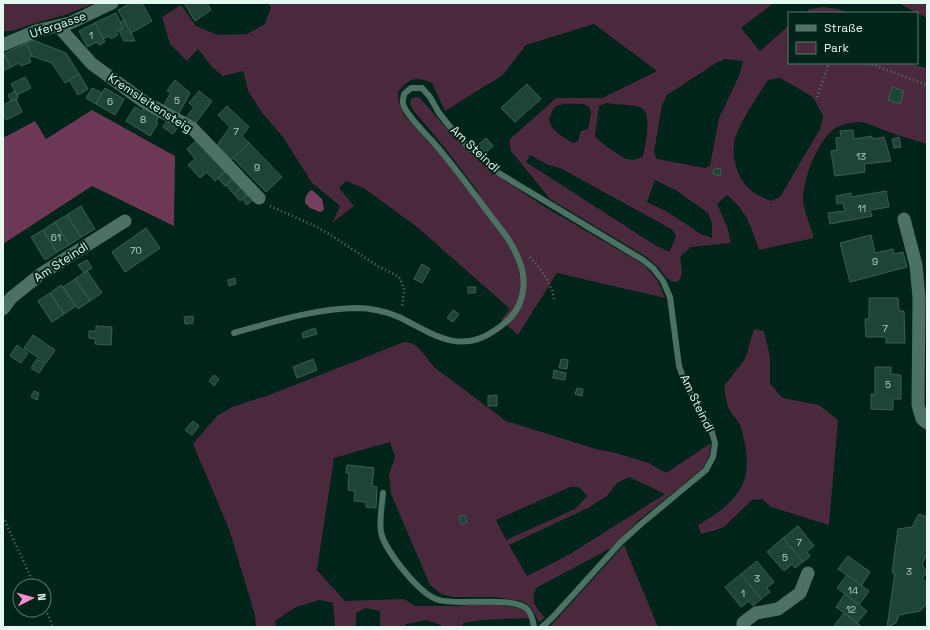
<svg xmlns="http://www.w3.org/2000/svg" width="930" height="630" font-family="'Space Grotesk',sans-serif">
<rect width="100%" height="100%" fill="#002419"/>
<g fill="#4b293c" fill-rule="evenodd">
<path d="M10,3h85l-27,11 -42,12 -13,5h-10v-27z"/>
<path d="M268,3h506l-33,25 19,23 29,-26v38h118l20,5v76c-14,-4 -27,-8 -41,-13 -9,-3 -18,-9 -29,-9 -7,1 -17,3 -23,7 -17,13 -31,50 -31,71 1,11 8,27 11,38l-55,12c-9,-26 -11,-37 -32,-55l-10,9 10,22 4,17 -40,4 -11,10c1,9 5,19 -3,25 -10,0 -13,-8 -19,-15 -4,-4 -9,-7 -13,-11l-95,-57 -39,-48 -2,-11 47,-42h46l55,-27 -63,-47 -68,21 -23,30 -58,36 -13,-28c-17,-7 -22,-5 -34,9l1,11 5,12 35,38 36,46 4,-6 -34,-45 -32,-38 -3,-7 1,-4 3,-2h5l39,44 37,33 50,33 96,56c13,11 18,18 24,35l-108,-25 -39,62 -17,-15 9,-11 -93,-82 -52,-38 -19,-8 -7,7 15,18 -22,17 8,-17 -28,-23 -29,-46 -20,-23 -15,-23 -5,-20 -20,5 -11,-9 -14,-18 -11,12 -17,-17 -8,-27 19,-12 15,21 22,9 29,-1 18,-10 6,-17zM725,59l18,2 -4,15 -20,42 -9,47 -5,3 -48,-9 -3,-7 8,-47 5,-10 49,-32zM780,78l33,19 10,19 -3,13 -40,68 -9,4c-23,-9 -33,-20 -37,-44 -1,-7 0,-18 3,-24 8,-19 20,-36 31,-53zM606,103c7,1 30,2 35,5 12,7 4,37 2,48 -5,3 -11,5 -16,3 -9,-4 -26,-16 -32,-23l4,-30zM584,104l6,4 1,6 -3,15 -7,2 -3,10 -5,2c-10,-7 -29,-15 -22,-29 2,-4 3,-7 8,-9 7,-2 18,-1 25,-1zM530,155l18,10 12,3 113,62 3,7 -7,15 -14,-7 -129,-83zM655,180l22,11 31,22 4,10v15l-11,-4 -35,-23 -19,-9z"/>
<path d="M898,3h24l5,3v12z"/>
<path d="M823,7l14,2 15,4h-48l6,-4z"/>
<path d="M754,329l10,2 6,26v27l13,14 36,7 19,15 -9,105 -58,-18 -9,-8 -10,1 -28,27 -11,4 -12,3 -3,-9c44,-26 58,-45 43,-97 -2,-8 -10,-13 -13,-21 -2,-6 -3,-14 -4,-21l21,-27z"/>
<path d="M404,342l7,1 7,4 16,20 72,54 90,28 20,4 33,10 17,10 45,-30 -2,13 -6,12 -65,53 -27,27 -75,40c-6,14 0,19 9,30l-6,4 -8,-15 -9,-6 -28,-4h-41l-12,-3 -11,-9 -39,-91 -2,-19 6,-18 -5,-15 -56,16 -17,112 28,31 59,-2 11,7h37l42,-2 24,4 7,3 4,7 -47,2 -19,3 -1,4h-21v-2l-15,-5 -19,4 -5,3h-22v-16l-14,-3 -10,5v14h-21l-2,-24 -14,-3 -23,7 -21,14 1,6h-20l-1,-12 -26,-86 -36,-85 24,-28 15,-9 37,-12zM629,477l36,17 -95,60 -43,22 -18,-31 79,-37 19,-12 10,-13zM570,487h9l8,9 -12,13 -69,31 -10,-20z"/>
<path d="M624,545l34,82h-109l6,-6z"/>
</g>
<path fill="#6c3855" d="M92,110l83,46 -1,70 -82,-40 -89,58v-106l32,-17 11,18z"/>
<path fill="#76405e" d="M312,190l10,9 2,9 -1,3 -3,1 -10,-4 -5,-5c0,-6 2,-11 7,-13z"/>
<g fill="#1e4337" stroke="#3b6053">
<path d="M131,3h11l10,18 -21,12 -13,-23z"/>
<path d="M184,3h23l4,7 -16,11z"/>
<path d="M116,13l7,15 -7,4 2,3 -7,4 -2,-3 -6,3 -8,-16z"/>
<path d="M124,20l7,13 4,8h-11l-5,-10 4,-3 -3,-6z"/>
<path d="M95,23l10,19 -6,3 -2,-3 -10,5 -8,-16z"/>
<path d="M33,40l33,13 13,21 -14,9 -13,-20 -20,-7 -6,-13z"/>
<path d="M26,43l6,13 -3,1 2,5 -10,4 -2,-3 -8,4 -7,-13z"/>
<path d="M3,54h1l7,13 -8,4z"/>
<path d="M79,74l9,15 -10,6 -9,-15z"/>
<path d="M25,77l6,11 -14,7 -6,-11z"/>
<path d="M175,80l15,13 -12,22 -15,-8 8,-15 -4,-1z"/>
<path d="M527,84l14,15 -26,23 -14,-14z"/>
<path d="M892,87l12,4 -4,13 -12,-4z"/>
<path d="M92,88l10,5 -6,11 -10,-6z"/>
<path d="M105,88l19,11 -9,16 -19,-11z"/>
<path d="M15,91l3,7 -7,3 -3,-6z"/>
<path d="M199,91l13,10 -17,23 -9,-6 8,-11 -5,-4z"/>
<path d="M16,99l6,13 -16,8 -3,-6v-9z"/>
<path d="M227,106l22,21 -7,9 7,7 -18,17 -14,-15 13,-18 -12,-12z"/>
<path d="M135,107l7,4 2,-3 15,8 -3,6 2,1 -8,13 -24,-15z"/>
<path d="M167,120l11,7 -5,7 -10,-7z"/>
<path d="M853,130l1,9 18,-3v3l12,-2 7,24 -27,3 1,8 -30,4 -4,-25 6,-1 -1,-12 5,-1 -1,-6z"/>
<path d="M899,137l2,10 -7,1 -2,-9z"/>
<path d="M486,138l7,8 -8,7 -7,-8z"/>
<path d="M197,140l28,32 -10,9 -8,-9 -7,6 -12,-13 7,-6 -8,-10z"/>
<path d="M249,143l33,34 -16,15 -33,-34z"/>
<path d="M714,168l7,1 -1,7 -7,-2z"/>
<path d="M227,170l7,8 -9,8 -7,-8z"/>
<path d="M235,177l8,9 -9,8 -8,-9z"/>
<path d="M243,186l6,7 -9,8 -6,-7z"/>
<path d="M886,191l3,16 -19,3 2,6 -42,8 -2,-11 17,-2 -2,-8 -6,1 -1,-8 15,-3v4z"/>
<path d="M249,193l5,6 -7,6 -5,-6z"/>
<path d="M81,206l14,23 -14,8 -14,-22z"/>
<path d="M67,215l14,22 -12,8 -14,-23z"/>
<path d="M55,222l14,23 -12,7 -14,-22z"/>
<path d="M146,228l14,20 -35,24 -13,-20z"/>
<path d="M43,230l14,22 -12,8 -14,-23z"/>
<path d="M871,235l4,18 18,-4 1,5 9,-2 4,15 -57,15 -10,-39z"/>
<path d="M87,260l5,8 -8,5 -6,-8z"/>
<path d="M422,264l8,5 -8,14 -8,-4z"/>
<path d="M87,271l15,22 -12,8 -15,-22z"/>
<path d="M235,278l1,6 -7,2 -1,-6z"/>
<path d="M75,279l15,22 -12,8 -15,-22z"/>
<path d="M61,285l15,21 -12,8 -14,-21z"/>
<path d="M468,287h8l-1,6h-7z"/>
<path d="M50,293l14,21 -12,8 -14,-21z"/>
<path d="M869,298h29l1,13h5l1,32h-19v-6h-20l-1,-18h4z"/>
<path d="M453,310l6,4 -6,8 -6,-4z"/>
<path d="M193,316v7l-8,1 -1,-7z"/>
<path d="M96,326l16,1 -1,18 -16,-1 1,-5 -7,-1v-7h7z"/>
<path d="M315,328l2,6 -14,4 -1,-5z"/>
<path d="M33,335l22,15 -9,13 -22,-15z"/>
<path d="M17,345l11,8 -7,10 -11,-7z"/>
<path d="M37,359l8,5 -6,9 -8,-5z"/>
<path d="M313,359l4,11 -20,8 -4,-11z"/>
<path d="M561,359l7,1 -1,9 -8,-1z"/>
<path d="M875,367h16v7l10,1v24h-8v11l-22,-1v-15l4,1z"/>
<path d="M554,370l12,3 -1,7 -12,-2z"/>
<path d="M214,375l5,4 -5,7 -5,-5z"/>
<path d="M577,388l6,1 -1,7 -7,-2z"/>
<path d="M34,391l5,2 -2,7 -6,-3z"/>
<path d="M497,395v11h-9v-10z"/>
<path d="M193,421l6,5 -7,9 -7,-5z"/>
<path d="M347,465l27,3 -2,18 5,1 -1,21 -10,-1v-5l-12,-1 1,-10 -7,-1 1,-17h-3z"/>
<path d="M919,514l8,3v36l-5,11 5,10 -5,4 5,6v20l-7,7 -21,4 -3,8 -9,4 8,-54h-3l6,-44 14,-2z"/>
<path d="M465,515l2,8 -6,1 -2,-8z"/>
<path d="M798,526l16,20 -7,6 3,4 -7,6 -20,-24z"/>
<path d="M783,538l20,24 -8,6 -3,-4 -8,7 -17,-19z"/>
<path d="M848,556l22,16 -9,14 -23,-17z"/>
<path d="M757,561l17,21 -7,6 3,4 -9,7 -20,-25z"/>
<path d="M741,574l20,25 -8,7 -4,-5 -8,6 -16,-20z"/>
<path d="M847,575l22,16 -10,14 -22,-17z"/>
<path d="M845,594l22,17 -10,12 -21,-16z"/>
<path d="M844,613l13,10 5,4h-27l-1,-1z"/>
</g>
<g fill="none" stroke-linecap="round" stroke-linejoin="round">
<g stroke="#5a786e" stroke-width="2.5" stroke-dasharray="1 3" stroke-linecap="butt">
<path d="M868,63l59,22"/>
<path d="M817,97l12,-34"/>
<path d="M270,206l47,21 20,12 39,26 23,12 5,12 -2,19"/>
<path d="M530,257c11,13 21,25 24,42"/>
<path d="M3,517l32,69"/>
<path d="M44,606l9,21"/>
</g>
<g stroke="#4d7264" stroke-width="6">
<path d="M234,333c39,-11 79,-24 121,-25 14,0 30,3 44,9 32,16 60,38 95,14 11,-7 20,-15 25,-26 6,-15 6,-32 -1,-47 -6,-16 -17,-29 -28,-43 -18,-24 -36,-49 -56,-72 -7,-8 -30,-30 -31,-40 -1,-2 1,-6 1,-9l7,-6h11l8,9 9,16 21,26 37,33 146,88 10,8 10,13 7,16 9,69 6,17 26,46 4,14 -2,14 -7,13 -65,54 -20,18 -69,76 -10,9"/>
<path d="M383,493c-1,13 -4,26 -2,39 3,18 40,64 58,68 20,6 76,-5 89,10 4,5 5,11 6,17"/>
</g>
<g stroke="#4d7264" stroke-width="13">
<path d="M58,26l34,38 51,37 49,27 67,70"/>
<path d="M3,45l33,-14 34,-8 42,-20"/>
<path d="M904,219l12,46 3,32 -1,108 4,14 5,4"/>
<path d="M3,309l8,-11 30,-24 84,-53"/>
<path d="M743,627v-4l13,-10 22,-4 22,-16 8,-20"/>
</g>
</g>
<g text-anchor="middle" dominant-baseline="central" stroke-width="4" stroke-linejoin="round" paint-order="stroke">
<g font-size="10" fill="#b3ccc2">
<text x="91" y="35">1</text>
<text x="177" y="100">5</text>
<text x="110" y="101">6</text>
<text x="143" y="119">8</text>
<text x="236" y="131">7</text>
<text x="861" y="156">13</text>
<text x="257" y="167">9</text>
<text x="862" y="208">11</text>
<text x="56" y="237">61</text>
<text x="136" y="250">70</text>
<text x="875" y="261">9</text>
<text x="885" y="328">7</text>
<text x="888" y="384">5</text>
<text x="799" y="542">7</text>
<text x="785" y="557">5</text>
<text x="909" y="571">3</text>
<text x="757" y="578">3</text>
<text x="853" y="590">14</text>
<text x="743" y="593">1</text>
<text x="851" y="609">12</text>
</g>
<g font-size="12" fill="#e5f9f1" stroke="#002419">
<text transform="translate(58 25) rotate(-19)">Ufergasse</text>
<text transform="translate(150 103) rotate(33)">Kremsleitensteig</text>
<text transform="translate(475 149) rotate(43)">Am Steindl</text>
<text transform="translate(61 262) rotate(-33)">Am Steindl</text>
<text transform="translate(697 403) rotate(64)">Am Steindl</text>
</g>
</g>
<rect width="930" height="630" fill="none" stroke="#e5f9f1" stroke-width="8"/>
<rect x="788" y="12" width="130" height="52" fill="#002419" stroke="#5c796f"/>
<rect x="796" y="25" width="20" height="6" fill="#4d7264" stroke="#5c796f"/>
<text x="824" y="32" font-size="12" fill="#e5f9f1">Straße</text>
<rect x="796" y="42" width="20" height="12" fill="#4b293c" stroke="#5c796f"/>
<text x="824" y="52" font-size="12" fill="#e5f9f1">Park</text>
<g transform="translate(32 598) rotate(84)"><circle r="19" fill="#002419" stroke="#5c796f"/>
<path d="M0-3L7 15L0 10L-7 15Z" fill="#f98fca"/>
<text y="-6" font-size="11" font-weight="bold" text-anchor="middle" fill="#e5f9f1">N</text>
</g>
</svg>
